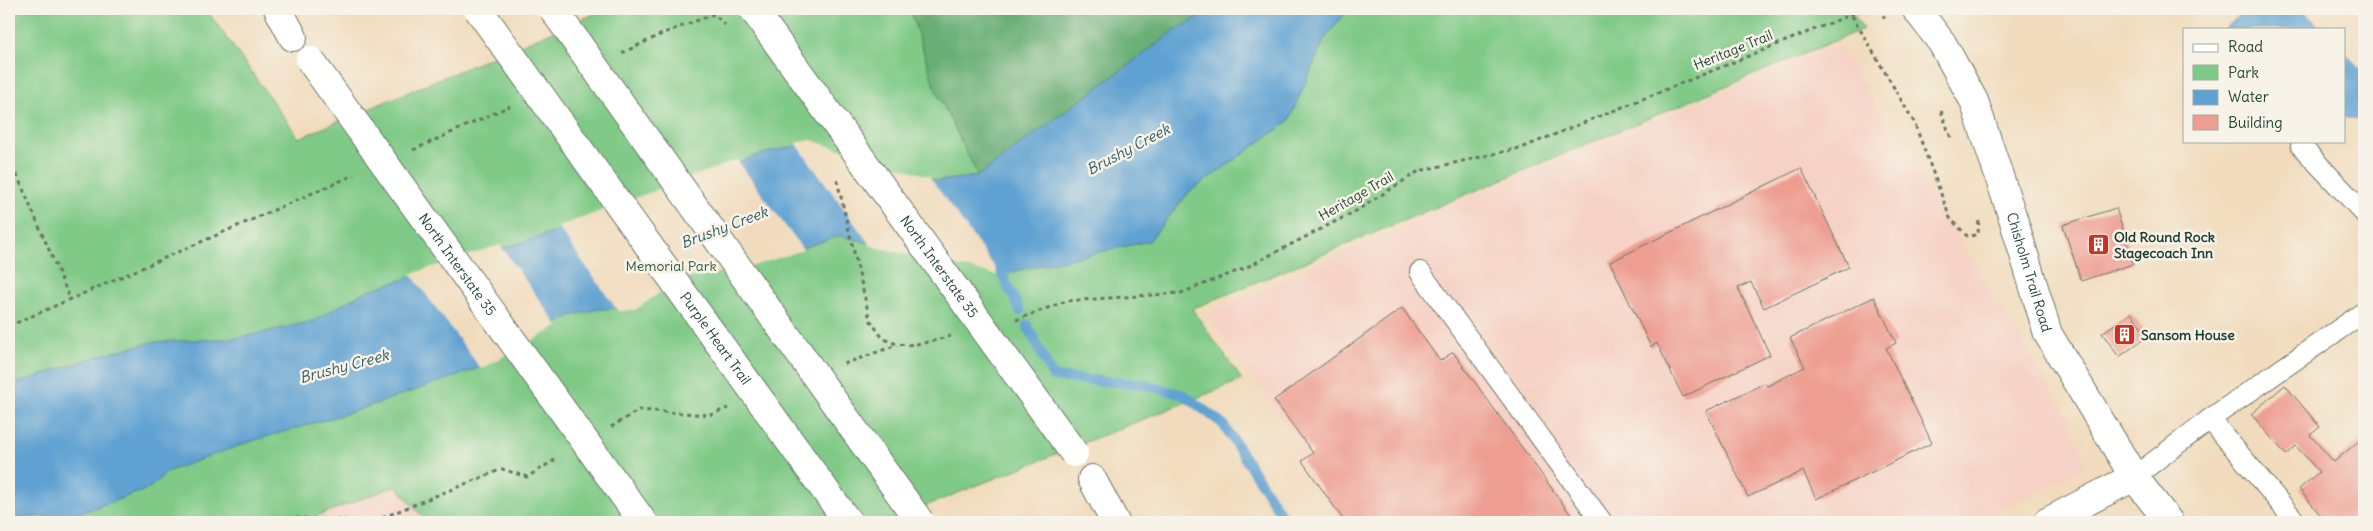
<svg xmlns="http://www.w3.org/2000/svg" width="2373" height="531" font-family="Delius,sans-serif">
<rect width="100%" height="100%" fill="#f7f3e8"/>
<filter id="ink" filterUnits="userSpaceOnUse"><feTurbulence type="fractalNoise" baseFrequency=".02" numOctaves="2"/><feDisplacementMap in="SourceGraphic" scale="10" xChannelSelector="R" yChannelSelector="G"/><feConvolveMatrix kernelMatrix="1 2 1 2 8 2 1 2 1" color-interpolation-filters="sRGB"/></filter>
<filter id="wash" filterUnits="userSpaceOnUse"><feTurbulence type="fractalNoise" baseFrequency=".0096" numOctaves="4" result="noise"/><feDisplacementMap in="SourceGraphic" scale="20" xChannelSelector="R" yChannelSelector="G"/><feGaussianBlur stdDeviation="1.12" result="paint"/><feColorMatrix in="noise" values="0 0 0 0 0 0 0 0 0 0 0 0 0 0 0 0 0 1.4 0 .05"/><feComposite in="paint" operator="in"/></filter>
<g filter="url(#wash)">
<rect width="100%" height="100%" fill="#f1dbbc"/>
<g fill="#f6d1c5">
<path d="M1838,43l230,373 18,48 -14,10 -96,48h-635l-48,-66 9,-8 -95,-134 244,-109z"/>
<path d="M396,485l31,37h-126z"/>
</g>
<path fill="#80ca87" stroke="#50845e" d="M9,9h197l93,129 307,-129h304l25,79 43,88 -40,5 211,60 40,-49 99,-70 36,-82 24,-31h502l13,20 -671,280 50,71 -357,142h-458l-31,-36 -95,36h-292z"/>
<path fill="#68ae74" stroke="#447654" d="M910,9h303l-40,23 -195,144 -43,-88z"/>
<g fill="#5fa1d2" stroke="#3f6f83">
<path d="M1213,9h135l-24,31 -36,82 -99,70 -40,49 -147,33 -162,-38 -88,28 -75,13 -43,31 -35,1 -29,7 -88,51 -127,44 -106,31 -80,29 -21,18 -74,26 -46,2 -19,5v-136l86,-29 56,-15 87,-4 75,-17 53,-30 198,-62 197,-75 48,-11 129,38 40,-5 195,-144z"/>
<path d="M2246,9h56l19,20h-96z"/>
<path d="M2344,52l20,21v44l-4,3 -16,-4z"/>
</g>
<g fill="#f1dbbc">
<path d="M810,140l119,36 72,100 -130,-30 -75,-103z"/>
<path d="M737,160l66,90 -50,16 -75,14 -43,30 -17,1 -60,-84z"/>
<path d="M500,245l58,81 -77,43 -70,-95z"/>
</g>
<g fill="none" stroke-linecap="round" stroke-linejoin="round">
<g stroke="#5fa1d2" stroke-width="10">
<path d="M999,262l3,12 18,37"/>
<path d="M1027,325l26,52 87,7 44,11 39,29 63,98"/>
</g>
</g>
<g id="blocks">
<g fill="#ee9d91">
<path d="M1801,168l48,99 -85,41 -13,-26 -13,6 32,67 -87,42 -26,-54 -6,4 -41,-85z"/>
<path d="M2116,208l17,56 -52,17 -18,-56z"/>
<path d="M1874,297l22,46 -10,5 46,95 -116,56 -13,-28 -55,26 -42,-86 59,-28 2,3 38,-19 -15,-29z"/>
<path d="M1402,308l38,53 13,-9 123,170h-231l-43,-61 11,-8 -39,-53z"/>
<path d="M2131,313l17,23 -29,21 -17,-24z"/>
<path d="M2285,385l35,42 -10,8 24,27 26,-22 4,5v77h-46l4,-5 -23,-28 20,-17 -23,-26 -10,9 -35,-41z"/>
</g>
</g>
</g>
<g filter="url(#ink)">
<use href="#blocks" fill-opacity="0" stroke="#687464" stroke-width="1"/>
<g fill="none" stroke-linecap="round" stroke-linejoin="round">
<defs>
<g id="lane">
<path d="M2301,146l63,67"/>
<path d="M1420,272l182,250"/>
<path d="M2210,419l154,-107"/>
<path d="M2134,477l76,-58 86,103"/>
</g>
<path id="street" d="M2047,522l87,-45"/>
<g id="secondary">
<path id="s1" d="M1916,9l26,34 32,58 38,114 36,119 86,143 35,45"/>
</g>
<g id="highway">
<path d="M278,9l15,28"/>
<path d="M1092,479l23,43"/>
</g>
</defs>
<use href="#lane" stroke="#687464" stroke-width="22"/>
<use href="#street" stroke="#687464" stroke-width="30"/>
<use href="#secondary" stroke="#687464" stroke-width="30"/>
<use href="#highway" stroke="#687464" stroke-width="30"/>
<g stroke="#687464" stroke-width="3" stroke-dasharray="4 4" stroke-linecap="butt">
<path d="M1878,9l7,9"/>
<path d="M622,53l42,-20 50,-19 11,11"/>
<path d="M1896,91l18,31 36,96 18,19 10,-3 1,-15"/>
<path d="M1941,111l10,27"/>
<path d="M413,150l97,-44"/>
<path d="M9,179l8,-4 53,124"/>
<path d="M837,180l33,140c5,6 9,15 15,19 18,12 47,2 66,-3"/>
<path d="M1016,320l50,-19 115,-8 64,-25 111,-57 63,-40 105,-24 341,-138"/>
<path d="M9,326l345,-151"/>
<path d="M844,364l53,-19"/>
<path d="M611,427l28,-17 71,5 18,-7"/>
<path d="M256,522l17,-5 101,4 128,-52 25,8 31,-19"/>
</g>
<use href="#lane" stroke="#fff" stroke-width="20"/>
<use href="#street" stroke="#fff" stroke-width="28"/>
<use href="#secondary" stroke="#fff" stroke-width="28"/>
<use href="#highway" stroke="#fff" stroke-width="28"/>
<defs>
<g id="secondary-bridge">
<path id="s2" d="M753,9l321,444"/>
<path id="s3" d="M310,60l333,462"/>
</g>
<g id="highway-bridge">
<path id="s4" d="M478,9l370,513"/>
<path d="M553,9l367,513"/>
</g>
</defs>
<use href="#secondary-bridge" stroke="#687464" stroke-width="30" stroke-linecap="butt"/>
<use href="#highway-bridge" stroke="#687464" stroke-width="30" stroke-linecap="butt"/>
<path stroke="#687464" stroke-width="3" stroke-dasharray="4 4" stroke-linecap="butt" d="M1848,9l48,82"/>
<use href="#secondary-bridge" stroke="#fff" stroke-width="28"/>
<use href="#highway-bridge" stroke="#fff" stroke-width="28"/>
</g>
</g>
<defs>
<symbol id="building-square" viewBox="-11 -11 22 22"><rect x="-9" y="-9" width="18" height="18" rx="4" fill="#c8321e" stroke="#f7f3e8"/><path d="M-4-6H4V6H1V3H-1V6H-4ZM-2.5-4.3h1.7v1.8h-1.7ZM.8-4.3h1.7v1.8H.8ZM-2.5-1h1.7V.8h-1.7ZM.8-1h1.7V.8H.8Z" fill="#fff"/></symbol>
</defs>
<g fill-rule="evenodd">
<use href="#building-square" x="2086" y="232" width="25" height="25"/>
<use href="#building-square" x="2112" y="322" width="25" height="25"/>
</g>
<g text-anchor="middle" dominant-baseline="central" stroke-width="5" stroke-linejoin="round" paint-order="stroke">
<g font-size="14" fill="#1f3d34" stroke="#f7f3e8">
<text transform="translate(1733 50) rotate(-22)">Heritage Trail</text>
<text transform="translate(1356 196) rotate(-30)">Heritage Trail</text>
<text stroke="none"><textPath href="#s3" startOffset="252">North Interstate 35</textPath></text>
<text stroke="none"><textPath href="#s2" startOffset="318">North Interstate 35</textPath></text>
<text stroke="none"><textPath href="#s1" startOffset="289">Chisholm Trail Road</textPath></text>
<text stroke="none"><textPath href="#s4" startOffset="406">Purple Heart Trail</textPath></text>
</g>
<g font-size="14" font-weight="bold" fill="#1f3d34" stroke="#f7f3e8" text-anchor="start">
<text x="2114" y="237">Old Round Rock<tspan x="2114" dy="16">Stagecoach Inn</tspan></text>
<text x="2141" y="335">Sansom House</text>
</g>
<g font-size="14" fill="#325945" stroke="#f7f3e8">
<text x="671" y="266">Memorial Park</text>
</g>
<g font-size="15" font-style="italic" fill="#325b63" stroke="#f7f3e8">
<text transform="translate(1128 149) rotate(-28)">Brushy Creek</text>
<text transform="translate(724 227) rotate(-21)">Brushy Creek</text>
<text transform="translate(344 366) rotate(-15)">Brushy Creek</text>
</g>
</g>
<rect width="2373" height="531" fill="none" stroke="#f7f3e8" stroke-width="30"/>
<rect x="2183" y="28" width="162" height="115" fill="#f7f3e8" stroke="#a1aaa0"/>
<rect x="2193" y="44" width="25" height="8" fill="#ffffff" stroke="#a1aaa0"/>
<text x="2228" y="52" font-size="15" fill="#1f3d34">Road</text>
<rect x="2193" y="65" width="25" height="15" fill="#80ca87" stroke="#a1aaa0"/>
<text x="2228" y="78" font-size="15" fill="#1f3d34">Park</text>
<rect x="2193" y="90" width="25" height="15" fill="#5fa1d2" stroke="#a1aaa0"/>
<text x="2228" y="102" font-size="15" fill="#1f3d34">Water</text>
<rect x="2193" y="115" width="25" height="15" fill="#ee9d91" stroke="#a1aaa0"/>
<text x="2228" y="128" font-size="15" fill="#1f3d34">Building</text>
</svg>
